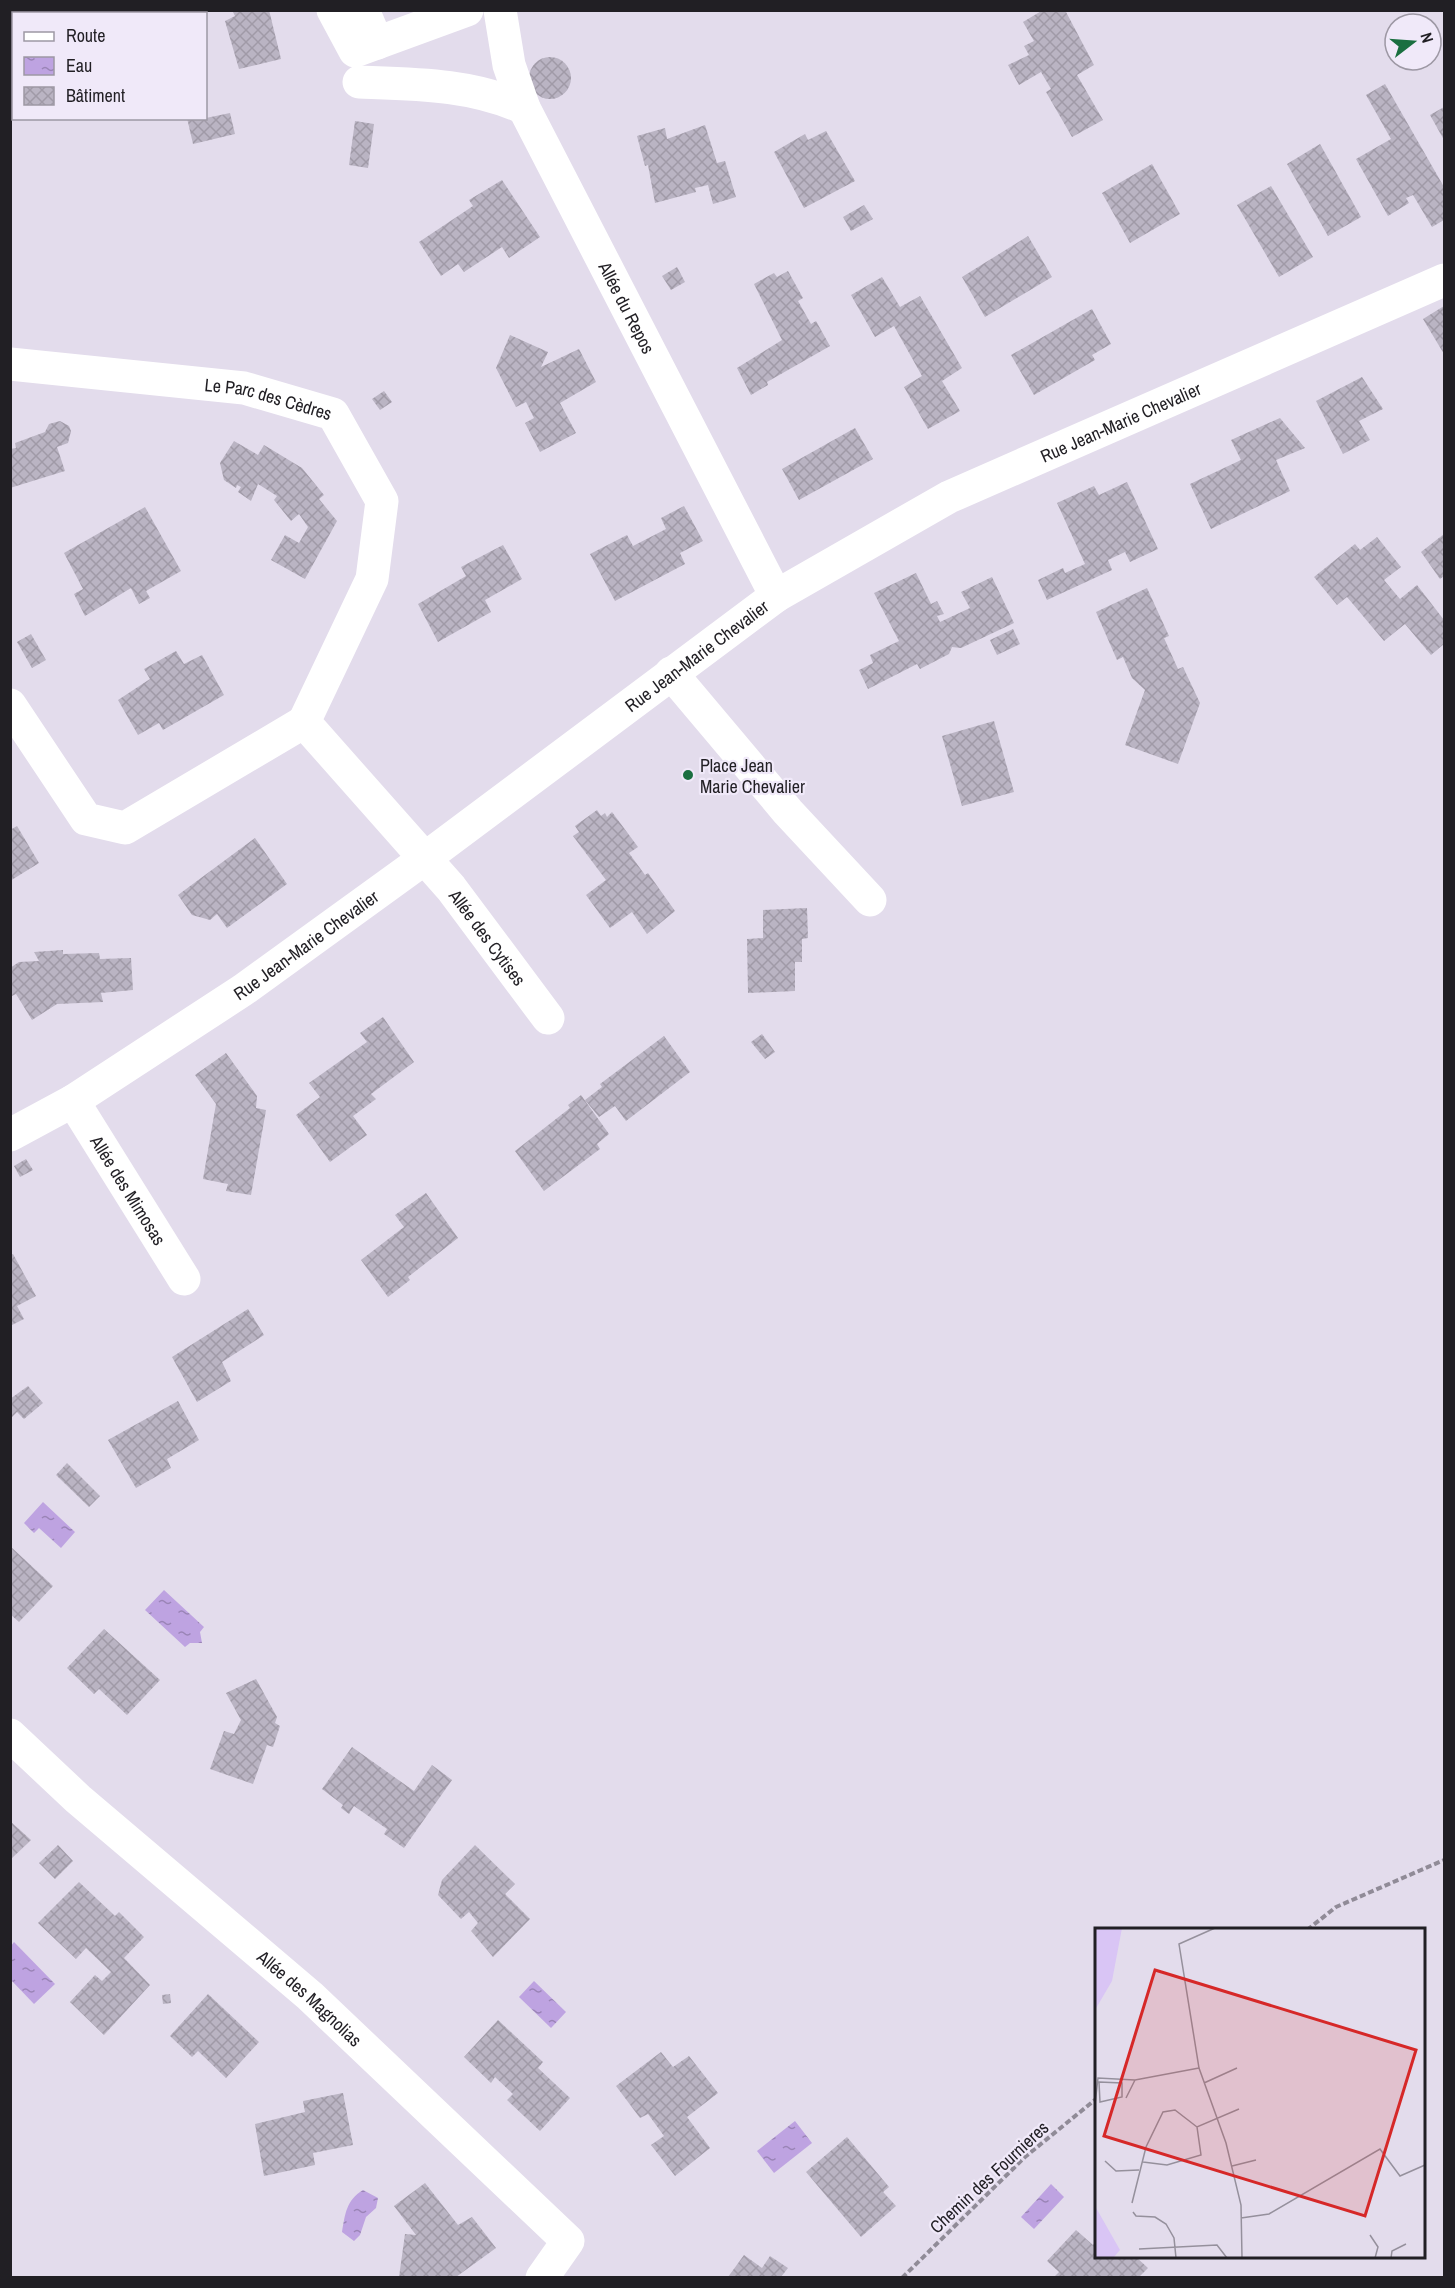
<svg xmlns="http://www.w3.org/2000/svg" width="1455" height="2288" font-family="'Archivo Narrow',sans-serif">
<defs>
<pattern id="water-ripples" width="26" height="14" patternUnits="userSpaceOnUse" patternTransform="scale(1.5)"><rect width="26" height="14" fill="#bea3e1"/><path d="M2 4q2-2 4 0t4 0M15 11q2-2 4 0t4 0" fill="none" stroke="#9a84b6"/></pattern>
<pattern id="building-cross-hatch" width="8" height="8" patternUnits="userSpaceOnUse" patternTransform="scale(1.5)"><rect width="8" height="8" fill="#bab4c3"/><path d="M0 0l8 8M0 8l8-8" fill="none" stroke="#a09aa7"/></pattern>
</defs>
<rect width="100%" height="100%" fill="#e3dcec"/>
<g fill="url(#water-ripples)">
<path d="M43,1502l32,30 -14,16 -22,-20 -5,5 -10,-10z"/>
<path d="M164,1590l40,37 -4,5 2,11h-12l-5,4 -40,-37z"/>
<path d="M14,1942l41,42 -21,20 -23,-24v-34z"/>
<path d="M534,1981l32,31 -15,16 -32,-31z"/>
<path d="M795,2121l17,22 -38,30 -17,-22z"/>
<path d="M1051,2184l13,13 -30,32 -13,-12z"/>
<path d="M363,2190l15,8 -2,10 -10,9 -6,18 -6,6 -12,-9c3,-17 4,-32 21,-42z"/>
</g>
<g fill="url(#building-cross-hatch)">
<path d="M232,10h37l12,49 -42,10 -14,-48 10,-5z"/>
<path d="M1043,10h22l29,55 -17,10 26,45 -31,17 -26,-45 5,-3 -10,-17 -22,13 -11,-20 21,-10 -5,-9 10,-5 -11,-19z"/>
<circle cx="550" cy="78" r="21"/>
<path d="M1385,84l59,103v33l-12,7 -19,-32 -7,3 3,5 -21,13 -32,-57 35,-20 -25,-44z"/>
<path d="M1444,107v33l-14,-25z"/>
<path d="M230,113l5,21 -42,10 -6,-26h19z"/>
<path d="M355,121l19,3 -6,44 -19,-3z"/>
<path d="M705,125l12,38 8,-2 11,36 -23,7 -5,-19 -13,3 1,4 -41,11 -7,-38 -3,1 -8,-30 28,-8 2,11z"/>
<path d="M826,131l29,50 -51,27 -30,-56 31,-18 3,6z"/>
<path d="M1320,144l41,73 -33,19 -41,-72z"/>
<path d="M1152,164l28,50 -50,29 -28,-50z"/>
<path d="M502,180l38,57 -31,21 -7,-11 -38,25 -6,-8 -17,12 -22,-34 54,-36 -4,-6z"/>
<path d="M1271,186l42,71 -34,20 -42,-72z"/>
<path d="M864,205l9,14 -22,12 -8,-14z"/>
<path d="M1028,236l24,41 -67,40 -23,-40z"/>
<path d="M677,267l8,15 -14,8 -9,-14z"/>
<path d="M788,271l15,27 -5,3 13,23 5,-3 14,25 -63,36 1,3 -17,10 -14,-27 45,-28 -28,-56 20,-11 3,4z"/>
<path d="M882,277l18,30 20,-11 42,72 -20,13 18,30 -32,18 -24,-42 18,-11 -28,-50 -19,11 -24,-42z"/>
<path d="M1444,306v48l-21,-35z"/>
<path d="M1092,309l19,35 -19,11 3,5 -61,35 -23,-40z"/>
<path d="M510,335l38,17 -7,15 38,-18 17,33 -36,21 16,30 -36,19 -15,-29 9,-5 -8,-16 -10,5 -20,-39z"/>
<path d="M1362,377l21,32 -24,12 11,19 -27,14 -27,-53z"/>
<path d="M384,391l8,11 -12,8 -8,-11z"/>
<path d="M1280,418l25,30 -29,12 14,31 -79,38 -21,-45 51,-24 -10,-20z"/>
<path d="M60,421l9,5 2,5 -3,12 -11,4 8,24 -55,17v-39l6,-1 -1,-5 30,-11 4,-8z"/>
<path d="M855,428l18,31 -74,41 -17,-31z"/>
<path d="M234,441l24,14 6,-10 38,23 22,27 -5,4 18,22 -32,58 -34,-19 14,-25 14,8 9,-16 -9,-13 -8,7 -17,-21 3,-4 -19,-12 -7,17 -13,-9 3,-5 -4,-2 -1,3 -12,-8 -4,-17z"/>
<path d="M1127,482l31,67 -28,13 -5,-10 -17,8 4,10 -65,30 -9,-20 25,-12 2,5 20,-9 -28,-61 37,-17 5,9z"/>
<path d="M684,506l19,35 -23,12 5,11 -70,37 -25,-47 37,-19 6,11 33,-17 -5,-11z"/>
<path d="M145,507l36,64 -35,20 4,7 -11,6 -8,-16 -46,28 -11,-22 9,-5 -19,-36z"/>
<path d="M1444,534v42l-4,3 -19,-27z"/>
<path d="M1377,537l24,30 -17,13 16,19 17,-14 27,35v24l-13,11 -26,-31 -21,17 -37,-44 -10,8 -23,-28 41,-33 5,6z"/>
<path d="M503,545l19,34 -37,21 6,12 -53,30 -20,-38 48,-28 -5,-9z"/>
<path d="M916,573l15,31 6,-3 7,13 -7,2 3,6 30,-14 -9,-16 31,-15 22,46 -53,25 -9,-1 -3,7 -29,15 -3,-5 -49,25 -9,-19 14,-7 -3,-8 29,-14 -25,-48z"/>
<path d="M1147,588l22,48 -5,2 14,31 5,-2 17,36 -22,61 -53,-19 20,-55 -13,-12 -9,-21 -6,3 -21,-48z"/>
<path d="M1013,629l7,15 -23,11 -7,-15z"/>
<path d="M31,634l15,26 -14,8 -15,-26z"/>
<path d="M176,651l8,13 18,-9 22,40 -61,35 -4,-7 -21,12 -20,-35 32,-21 -6,-10z"/>
<path d="M994,721l20,71 -52,14 -20,-70z"/>
<path d="M597,810l4,6 4,-3 2,4 5,-5 26,35 -9,6 16,22 3,-2 27,38 -28,23 -15,-22 -22,16 -24,-33 20,-15 -33,-44 6,-4 -4,-6z"/>
<path d="M17,826l22,37 -29,18v-51z"/>
<path d="M255,838l32,46 -60,44 -10,-14 -7,6 -18,-5 -14,-20z"/>
<path d="M807,908l1,30 -6,1v23h-7v29l-47,2 -1,-54 16,-1v-28z"/>
<path d="M63,950v4l36,-1 1,6 31,-1 2,32 -32,3 2,9 -46,2 -25,16 -16,-26 -6,3v-29l9,-6 20,-1 -5,-9z"/>
<path d="M383,1017l31,45 -43,32 5,5 -23,17 14,19 -37,27 -34,-47 24,-18 -11,-14 58,-41 -7,-9z"/>
<path d="M762,1034l13,18 -10,7 -14,-17z"/>
<path d="M664,1036l26,36 -64,49 -11,-15 -16,11 -14,-17 17,-13 -2,-3z"/>
<path d="M226,1053l31,43 -1,12 10,2 -15,85 -25,-4 2,-7 -25,-5 13,-75 -21,-29z"/>
<path d="M581,1095l28,39 -12,10 3,5 -56,42 -29,-40 55,-43 -2,-3z"/>
<path d="M26,1159l7,11 -13,7 -6,-11z"/>
<path d="M426,1193l32,45 -50,39 2,3 -22,17 -27,-37 43,-33 -9,-12z"/>
<path d="M13,1254l23,42 -19,10 7,13 -14,7v-71z"/>
<path d="M248,1309l16,26 -42,27 9,19 -34,21 -25,-45z"/>
<path d="M28,1386l15,17 -19,16 -7,-7 -7,7v-20z"/>
<path d="M178,1401l21,39 -32,19 4,9 -35,20 -28,-48z"/>
<path d="M67,1463l33,33 -11,11 -33,-32z"/>
<path d="M10,1546l43,40 -34,36 -9,-8z"/>
<path d="M104,1629l56,51 -33,35 -28,-26 -5,5 -27,-26z"/>
<path d="M256,1679l21,38 -2,6 5,3 -7,21 -6,-2 -14,39 -43,-15 14,-38 10,3 7,-14 -15,-27z"/>
<path d="M352,1747l62,44 18,-26 20,15 -48,68 -20,-14 3,-5 -33,-23 -5,8 -8,-6 2,-3 -21,-16z"/>
<path d="M10,1821l21,19 -21,20z"/>
<path d="M58,1845l15,16 -18,18 -16,-16z"/>
<path d="M475,1845l40,39 -10,10 25,25 -37,38 -22,-26 7,-8 -9,-11 -8,7 -23,-24 4,-15z"/>
<path d="M79,1882l36,34 4,-4 25,25 -20,21 26,27 -46,50 -34,-33 25,-27 7,6 9,-9 -25,-24 -10,11 -38,-36z"/>
<path d="M170,1994l1,9 -8,1 -1,-9z"/>
<path d="M208,1994l51,48 -33,36 -28,-27 -6,6 -22,-21z"/>
<path d="M498,2020l45,42 -5,6 32,30 -30,33 -33,-31 6,-6 -18,-17 -4,6 -27,-26z"/>
<path d="M661,2052l12,15 16,-11 29,37 -31,24 23,31 -35,28 -24,-31 13,-9 -16,-22 -8,4 -24,-32z"/>
<path d="M343,2093l10,52 -40,8 2,12 -51,11 -9,-52 50,-12 -2,-11z"/>
<path d="M847,2137l42,50 -6,5 13,14 -35,31 -55,-65z"/>
<path d="M425,2183l33,42 14,-8 24,31 -40,29h-57l6,-43 11,1 -22,-29z"/>
<path d="M1076,2230l17,15 3,-4v15h39l13,12 -9,9h-85l5,-5 -12,-11z"/>
<path d="M744,2255l18,13 8,-12 18,12 -7,9h-53z"/>
</g>
<g fill="none" stroke-linecap="round" stroke-linejoin="round">
<g stroke="#908b97" stroke-width="4" stroke-dasharray="6 3" stroke-linecap="butt">
<path d="M1307,1930l29,-23 108,-47"/>
<path d="M902,2278l123,-121 71,-58"/>
</g>
<g stroke="#fff" stroke-width="33">
<path d="M333,10l22,41 112,-41"/>
<path d="M363,10l14,33"/>
<path id="s1" d="M500,10l9,55 15,43 252,488"/>
<path d="M359,82c57,2 113,2 165,26"/>
<path id="s2" d="M10,364l234,24 89,26 49,87 -10,78 -68,143 147,166 97,130"/>
<path d="M671,673l117,139 82,88"/>
<path d="M10,705l76,114 39,9 179,-106"/>
<path id="s3" d="M73,1101l111,178"/>
<path id="s4" d="M10,1135l63,-34 170,-111 181,-131 352,-263 173,-99 495,-217"/>
<path id="s5" d="M10,1735l68,64 232,197 258,245 -26,37"/>
</g>
</g>
<circle fill="#1a6f40" stroke="#f0e9f9" stroke-width="2" cx="688" cy="775" r="6"/>
<g text-anchor="middle" dominant-baseline="central" stroke-width="4.5" stroke-linejoin="round" paint-order="stroke">
<g font-size="18" fill="#211f24" stroke="#f0e9f9">
<text stroke="none"><textPath href="#s1" startOffset="326">Allée du Repos</textPath></text>
<text stroke="none"><textPath href="#s2" startOffset="261">Le Parc des Cèdres</textPath></text>
<text stroke="none"><textPath href="#s4" startOffset="1324">Rue Jean-Marie Chevalier</textPath></text>
<text stroke="none"><textPath href="#s4" startOffset="838">Rue Jean-Marie Chevalier</textPath></text>
<text stroke="none"><textPath href="#s2" startOffset="948">Allée des Cytises</textPath></text>
<text stroke="none"><textPath href="#s4" startOffset="352">Rue Jean-Marie Chevalier</textPath></text>
<text stroke="none"><textPath href="#s3" startOffset="105">Allée des Mimosas</textPath></text>
<text stroke="none"><textPath href="#s5" startOffset="399">Allée des Magnolias</textPath></text>
<text transform="translate(989 2177) rotate(-43)">Chemin des Fournieres</text>
</g>
<g font-size="18" fill="#211f24" stroke="#f0e9f9" text-anchor="start">
<text x="700" y="765">Place Jean<tspan x="700" dy="21">Marie Chevalier</tspan></text>
</g>
</g>
<g transform="translate(1095 1928)">
<rect width="330" height="330" fill="#e3dcec"/>
<path d="M0,0h27l-10,53 -17,29zM0,278l25,44 -7,8h-18z" fill="#d9c5f5"/>
<path fill="none" stroke="#95909c" stroke-width="1.5" d="M120,0l-36,16 20,124 27,75 15,62 1,53M4,154l23,1v14l-22,5zM109,155l33,-15M31,170l9,-18M0,176l3,-26 37,2 64,-12M10,233l11,10 23,-1M48,234l24,3 34,-10 -4,-28M137,238l24,-6M37,275l14,-56 17,-35 12,-2 22,17 42,-18M38,284l3,4 19,1 11,7 8,14 2,20M146,290l28,-4 111,-65 20,27 25,-11M275,307l8,12 -3,11M44,321l78,-4 10,13M296,330l1,-7 14,-7"/>
<path fill="#d62828" fill-opacity="0.15" stroke="#d62828" stroke-width="3" d="M60,42l261,80 -51,166 -261,-80z"/>
<rect width="330" height="330" fill="none" stroke="#211f24" stroke-width="3"/>
</g>
<rect width="1455" height="2288" fill="none" stroke="#211f24" stroke-width="24"/>
<rect x="12" y="12" width="195" height="108" fill="#f0e9f9" stroke="#9d98a4" stroke-width="1.5"/>
<rect x="24" y="32" width="30" height="9" fill="#ffffff" stroke="#9d98a4" stroke-width="1.5"/>
<text x="66" y="42" font-size="18" fill="#211f24">Route</text>
<rect x="24" y="57" width="30" height="18" fill="url(#water-ripples)" stroke="#9d98a4" stroke-width="1.5"/>
<text x="66" y="72" font-size="18" fill="#211f24">Eau</text>
<rect x="24" y="87" width="30" height="18" fill="url(#building-cross-hatch)" stroke="#9d98a4" stroke-width="1.5"/>
<text x="66" y="102" font-size="18" fill="#211f24">Bâtiment</text>
<g transform="translate(1413 42) rotate(73)"><circle r="28" fill="#f0e9f9" stroke="#9d98a4" stroke-width="1.5"/>
<path d="M0-4.5L10 22L0 15L-10 22Z" fill="#1a6f40"/>
<text y="-9" font-size="16" font-weight="bold" text-anchor="middle" fill="#211f24">N</text>
</g>
</svg>
